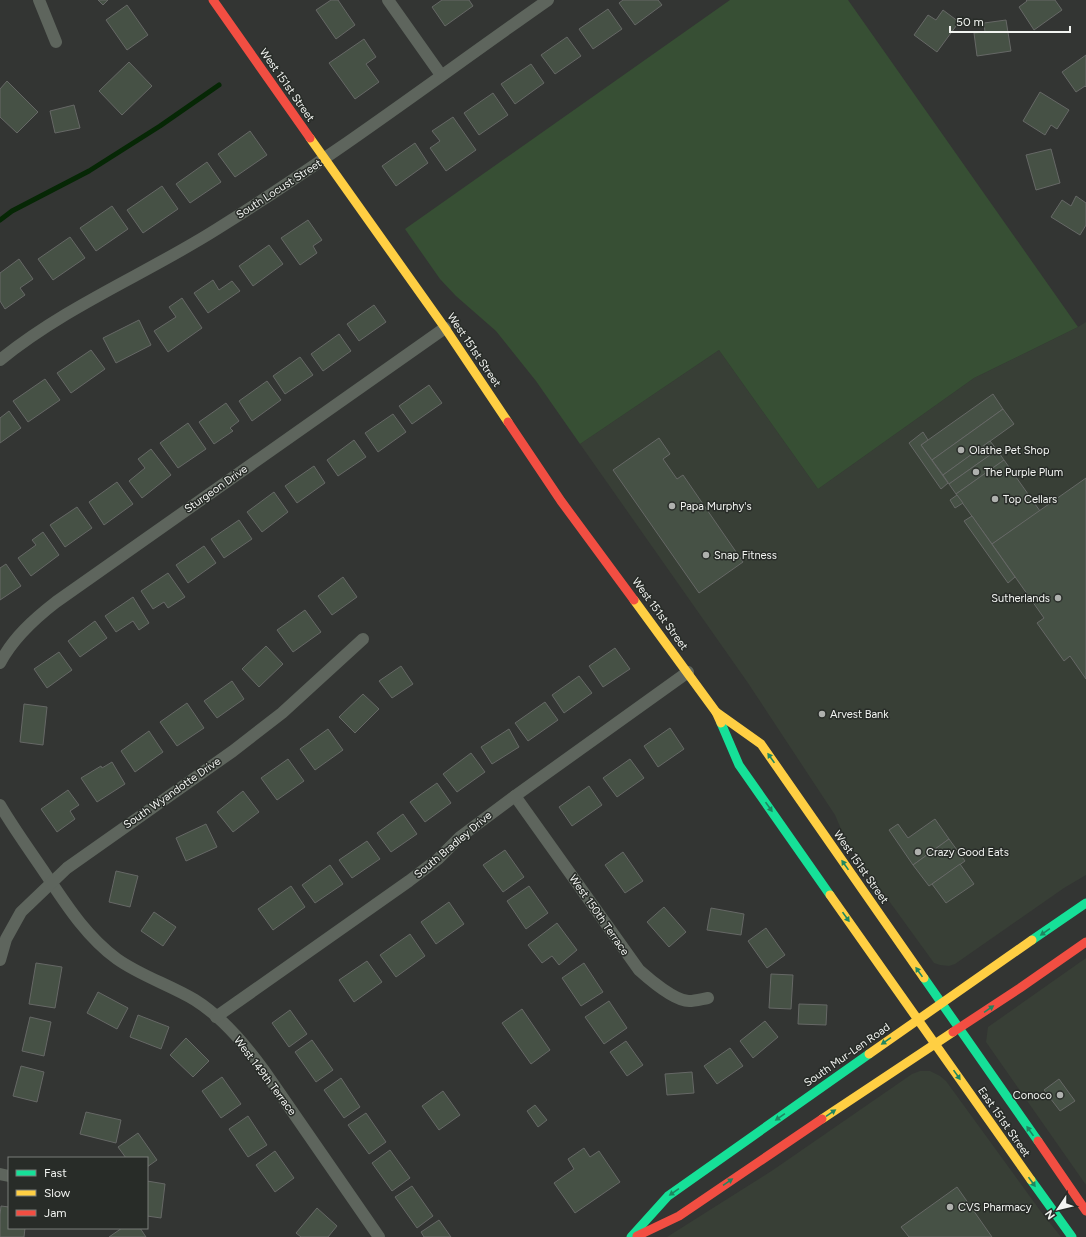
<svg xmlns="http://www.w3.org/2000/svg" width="1086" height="1237" font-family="Figtree,sans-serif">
<rect width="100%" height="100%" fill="#333533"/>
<g fill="#383f36">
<path d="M1086,322v553l-22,13 -109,76 -6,2 -9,-1 -6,-2 -87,-120 -12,-28 -87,-132 -168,-239 139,-94 99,139 156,-111 104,-51z"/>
<path d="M1086,958v227l-100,-143 2,-15z"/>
<path d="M920,1071h10l10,5 6,5 93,128 22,28h-394l106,-67 139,-96z"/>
</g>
<path fill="#374f34" d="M730,0h118l230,327 -104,51 -156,111 -99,-139 -139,94 -44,-63 -40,-50 -40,-35 -16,-17 -35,-50z"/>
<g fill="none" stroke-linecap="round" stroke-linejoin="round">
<path stroke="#062705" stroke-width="5" d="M0,220l12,-9 77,-40 71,-45 59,-41"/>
</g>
<g fill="#465145" stroke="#666866">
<path d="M98,0h10l-5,5z"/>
<path d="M331,0h7l17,25 -19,14 -20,-29z"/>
<path d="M442,0h27l4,6 -28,20 -13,-19z"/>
<path d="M623,0h35l4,5 -27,20 -16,-22z"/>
<path d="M1026,0h29l7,10 -28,20 -15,-23 8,-6z"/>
<path d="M127,5l21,30 -21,15 -21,-30z"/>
<path d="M608,9l14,20 -29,20 -14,-20z"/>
<path d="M943,10l16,12 -22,30 -23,-17 14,-20 8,5z"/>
<path d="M1006,20l5,31 -34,5 -3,-23 11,-1 -1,-9z"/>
<path d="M567,37l14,19 -26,18 -14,-19z"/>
<path d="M364,39l12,18 -10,7 13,18 -24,17 -26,-36z"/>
<path d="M1086,55v32l-1,-1 -9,6 -14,-20z"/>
<path d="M129,62l23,24 -30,29 -23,-24z"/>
<path d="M531,64l13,19 -29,21 -14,-20z"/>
<path d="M7,81l31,31 -21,21 -17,-16v-28z"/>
<path d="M1040,92l29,18 -12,19 -6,-4 -6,10 -22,-14z"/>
<path d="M493,93l15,22 -29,20 -15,-22z"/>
<path d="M74,105l6,23 -25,5 -5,-22z"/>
<path d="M453,117l23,33 -30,21 -16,-23 10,-7 -8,-10z"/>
<path d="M250,131l17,24 -32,22 -17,-23z"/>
<path d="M415,143l13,20 -32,23 -14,-20z"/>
<path d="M1051,149l9,34 -24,7 -10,-35z"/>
<path d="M207,162l14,20 -31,21 -14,-19z"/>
<path d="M162,186l16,23 -35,24 -16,-23z"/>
<path d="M1076,196l10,7v22l-6,10 -29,-18 11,-17 9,6z"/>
<path d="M112,206l16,23 -32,22 -16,-23z"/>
<path d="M308,220l14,20 -9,6 4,7 -17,12 -19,-27z"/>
<path d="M70,237l15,21 -32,22 -15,-21z"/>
<path d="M269,245l14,19 -30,22 -14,-20z"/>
<path d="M19,259l14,20 -13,9 5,7 -20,14 -5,-8v-28z"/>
<path d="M213,280l6,10 13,-9 8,10 -32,22 -14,-20z"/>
<path d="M182,298l20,30 -34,24 -14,-21 22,-14 -7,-10z"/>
<path d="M374,305l12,17 -27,19 -12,-17z"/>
<path d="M139,320l12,25 -35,18 -13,-25z"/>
<path d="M339,334l12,17 -28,20 -12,-17z"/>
<path d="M91,350l14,19 -34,24 -14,-20z"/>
<path d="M300,357l13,18 -28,19 -12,-18z"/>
<path d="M45,379l15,21 -32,22 -15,-21z"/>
<path d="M267,381l14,19 -29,21 -13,-20z"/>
<path d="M429,385l13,18 -30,21 -13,-18z"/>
<path d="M993,394l10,15 -71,51 -11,-15z"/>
<path d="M226,403l13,18 -9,7 3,3 -19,13 -15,-22z"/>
<path d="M1003,409l11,15 -71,51 -11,-15z"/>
<path d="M9,411l12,17 -21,15v-25z"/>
<path d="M393,414l13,18 -28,20 -13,-19z"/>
<path d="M188,423l18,26 -28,19 -18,-25z"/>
<path d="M923,432l5,8 -7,5 27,38 -7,6 -32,-46z"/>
<path d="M659,438l11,16 -7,5 14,20 6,-4 60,87 -44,31 -86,-123z"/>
<path d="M354,440l12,17 -28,19 -11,-16z"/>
<path d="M990,441l7,9 -48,34 -6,-9z"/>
<path d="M151,449l20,26 -29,23 -13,-17 16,-13 -7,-9z"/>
<path d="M997,450l7,10 -48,34 -7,-10z"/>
<path d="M1004,460l36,51 -48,33 -36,-50z"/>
<path d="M314,466l11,17 -28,20 -12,-17z"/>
<path d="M1086,478v201l-16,-23 -6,5 -27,-38 7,-5 -52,-74z"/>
<path d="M117,482l16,22 -29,21 -15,-23z"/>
<path d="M274,492l14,20 -26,20 -15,-20z"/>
<path d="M957,495l6,8 -8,5 -5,-8z"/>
<path d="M77,507l15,21 -27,19 -15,-22z"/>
<path d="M972,516l43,61 -7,6 -44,-62z"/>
<path d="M239,520l13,19 -28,19 -13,-19z"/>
<path d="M43,532l16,23 -28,21 -13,-18 18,-13 -4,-5z"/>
<path d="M204,546l12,17 -28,20 -12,-18z"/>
<path d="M6,564l15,22 -21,14v-32z"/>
<path d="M168,573l17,24 -17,11 -4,-6 -11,7 -12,-18z"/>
<path d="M343,577l14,20 -25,18 -14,-19z"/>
<path d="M133,597l16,26 -10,7 -6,-9 -17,11 -11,-16z"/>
<path d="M305,610l16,22 -28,20 -16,-22z"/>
<path d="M95,621l12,17 -27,19 -12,-16z"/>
<path d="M266,646l17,18 -24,23 -17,-18z"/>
<path d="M615,648l15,21 -27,18 -14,-21z"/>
<path d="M59,652l13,18 -25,18 -13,-19z"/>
<path d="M401,666l12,18 -21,14 -13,-17z"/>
<path d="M579,676l13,17 -28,20 -12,-18z"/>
<path d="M232,681l12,18 -27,19 -13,-17z"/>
<path d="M363,694l16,15 -24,24 -16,-16z"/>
<path d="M545,702l13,18 -30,21 -13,-18z"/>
<path d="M187,703l17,25 -27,18 -17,-24z"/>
<path d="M24,704l23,3 -4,38 -23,-3z"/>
<path d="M670,728l14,21 -26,18 -14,-21z"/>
<path d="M328,729l15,21 -28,20 -15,-21z"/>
<path d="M509,729l10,18 -27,17 -11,-17z"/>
<path d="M149,731l14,21 -28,20 -14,-21z"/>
<path d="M471,753l14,19 -28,20 -14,-18z"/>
<path d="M288,759l16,22 -27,19 -16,-22z"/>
<path d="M630,759l14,19 -27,19 -14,-19z"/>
<path d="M112,762l13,22 -28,18 -16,-24 20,-12 1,2z"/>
<path d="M437,783l14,20 -26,19 -15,-20z"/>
<path d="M589,786l13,19 -30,21 -13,-19z"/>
<path d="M68,790l11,15 -9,6 5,8 -18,13 -16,-23z"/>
<path d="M243,791l16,21 -26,20 -16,-20z"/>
<path d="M403,814l14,20 -26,18 -14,-19z"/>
<path d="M935,819l14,20 -36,26 -24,-35 9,-6 10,14z"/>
<path d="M206,824l11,23 -31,14 -10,-23z"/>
<path d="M949,839l16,22 -36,25 -16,-21z"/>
<path d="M367,841l13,18 -28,19 -13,-18z"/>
<path d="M505,850l19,27 -21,15 -20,-27z"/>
<path d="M623,852l20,29 -18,12 -20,-28z"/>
<path d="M960,864l14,20 -28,19 -14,-19z"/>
<path d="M330,865l13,19 -28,19 -13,-18z"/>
<path d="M116,871l22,5 -8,31 -21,-5z"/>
<path d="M291,886l14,21 -32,23 -15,-21z"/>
<path d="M529,886l19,27 -22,16 -19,-28z"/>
<path d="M449,902l15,22 -28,20 -15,-22z"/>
<path d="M664,907l22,25 -17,15 -22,-25z"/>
<path d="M711,908l33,6 -3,21 -34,-5z"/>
<path d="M154,912l22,15 -13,19 -22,-15z"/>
<path d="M557,923l20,27 -18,15 -7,-9 -10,7 -14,-18z"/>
<path d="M766,928l19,27 -18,13 -19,-27z"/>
<path d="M410,934l15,22 -29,21 -16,-22z"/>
<path d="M367,961l15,21 -28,20 -15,-22z"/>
<path d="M36,963l26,4 -7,41 -26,-4z"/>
<path d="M584,963l19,29 -22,14 -19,-28z"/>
<path d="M771,974l22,1 -2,34 -22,-1z"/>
<path d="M98,992l30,16 -11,21 -30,-16z"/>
<path d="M609,1001l18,27 -23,16 -19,-27z"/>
<path d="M799,1004l28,1 -1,20 -28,-1z"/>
<path d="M522,1009l28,41 -19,14 -29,-41z"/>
<path d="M290,1010l17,24 -18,13 -17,-24z"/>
<path d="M138,1015l31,12 -8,22 -31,-12z"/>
<path d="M30,1017l21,5 -7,34 -22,-5z"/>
<path d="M765,1021l13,16 -25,21 -13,-17z"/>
<path d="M186,1038l23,23 -16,16 -23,-22z"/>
<path d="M312,1040l21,30 -17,12 -21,-30z"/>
<path d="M626,1041l17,24 -16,11 -17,-24z"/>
<path d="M730,1048l13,18 -26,18 -13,-18z"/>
<path d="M21,1066l23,6 -7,30 -24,-6z"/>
<path d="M692,1072l2,21 -27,2 -2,-21z"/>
<path d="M222,1077l19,27 -20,14 -19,-27z"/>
<path d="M341,1078l19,29 -16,11 -20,-28z"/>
<path d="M1059,1079l16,22 -15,10 -16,-21z"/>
<path d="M443,1091l17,24 -21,15 -17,-24z"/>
<path d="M535,1105l12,15 -9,7 -11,-16z"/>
<path d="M86,1112l35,8 -5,23 -36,-9z"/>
<path d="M366,1113l20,29 -17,12 -21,-29z"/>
<path d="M248,1116l19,29 -19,12 -19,-28z"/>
<path d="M138,1133l19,27 -10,7v-9h-21l-8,-11z"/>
<path d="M584,1148l6,9 9,-6 21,31 -45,31 -21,-30 20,-14 -6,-10z"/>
<path d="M390,1150l20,28 -18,13 -20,-28z"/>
<path d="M275,1151l19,27 -19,14 -19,-27z"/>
<path d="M147,1181l18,3 -4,34 -14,-2z"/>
<path d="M412,1186l21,30 -16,12 -22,-31z"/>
<path d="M957,1187l35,50h-83l-8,-10z"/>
<path d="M1,1206l8,1v21h16l-1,9h-24v-22z"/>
<path d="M317,1208l20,18 -9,11h-27l-5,-4z"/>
<path d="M439,1220l12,17h-27l-3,-5z"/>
<path d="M122,1228h18l6,9h-37z"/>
</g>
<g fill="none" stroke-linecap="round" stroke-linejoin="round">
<g stroke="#5e655d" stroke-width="12">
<path d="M39,0l17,42"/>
<path d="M388,0l53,75"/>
<path d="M0,360c66,-54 146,-86 217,-131 114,-71 221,-152 331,-229"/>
<path d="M0,663c13,-25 34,-44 56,-61l389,-274"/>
<path d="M515,796l124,174c10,9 36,31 50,31 6,0 13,-2 19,-3"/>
<path d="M0,805c14,24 31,47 47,71 20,30 40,61 70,83 24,17 53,26 78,41 27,17 49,43 68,69l116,168"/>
<path d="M0,960l6,-21 15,-27 46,-44 166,-117 49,-38 81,-74"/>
<path d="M216,1017l193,-136 29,-22 22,-22 55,-41 173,-124"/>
<path d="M0,1174l9,2"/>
</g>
<g stroke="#16e098" stroke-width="9">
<path d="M721,723l18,42 91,130"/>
<path d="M1032,940l54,-37"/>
<path d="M924,978l114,163"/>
<path d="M1031,1180l41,57"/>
<path d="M631,1237l37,-41 201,-142"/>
</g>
<g stroke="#ffcf43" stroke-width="9">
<path d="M310,138l135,190 63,94"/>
<path d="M634,600l82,112 5,11"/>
<path d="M716,712l45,32 163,234"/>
<path d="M830,895l201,285"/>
<path d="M869,1054l163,-114"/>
<path d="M822,1119l131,-87"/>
</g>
<g stroke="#f24e42" stroke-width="9">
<path d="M213,0l97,138"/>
<path d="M508,422l53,79 73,99"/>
<path d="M953,1032l67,-44 66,-46"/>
<path d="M1038,1141l48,70"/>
<path d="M637,1236l42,-20 143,-97"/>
</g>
</g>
<defs><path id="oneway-solid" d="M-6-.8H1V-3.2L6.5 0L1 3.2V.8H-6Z"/></defs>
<g fill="#1f8660">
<use href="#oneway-solid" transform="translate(771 758) rotate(-125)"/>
<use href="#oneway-solid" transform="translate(769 807) rotate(55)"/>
<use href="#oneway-solid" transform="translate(845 865) rotate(-125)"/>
<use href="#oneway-solid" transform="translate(846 917) rotate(55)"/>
<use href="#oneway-solid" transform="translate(1045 932) rotate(145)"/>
<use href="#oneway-solid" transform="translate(919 972) rotate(-125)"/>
<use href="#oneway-solid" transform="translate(989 1009) rotate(-34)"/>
<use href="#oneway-solid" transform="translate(886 1041) rotate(145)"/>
<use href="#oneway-solid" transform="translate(957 1075) rotate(55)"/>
<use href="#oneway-solid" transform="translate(831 1113) rotate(-34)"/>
<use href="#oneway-solid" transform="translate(780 1117) rotate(145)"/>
<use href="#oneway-solid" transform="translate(1030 1131) rotate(-125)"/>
<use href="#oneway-solid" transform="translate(728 1182) rotate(-34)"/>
<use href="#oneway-solid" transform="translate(1032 1182) rotate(54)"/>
<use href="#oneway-solid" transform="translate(674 1192) rotate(145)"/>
</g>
<g fill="#afb1ae" stroke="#282c28" stroke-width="1.5">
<circle cx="961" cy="450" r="4"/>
<circle cx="976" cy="472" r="4"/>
<circle cx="995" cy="499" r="4"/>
<circle cx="672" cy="506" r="4"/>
<circle cx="706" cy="555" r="4"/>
<circle cx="1058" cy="598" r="4"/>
<circle cx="822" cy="714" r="4"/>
<circle cx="918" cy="852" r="4"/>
<circle cx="1060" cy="1095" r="4"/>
<circle cx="950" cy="1207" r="4"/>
</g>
<g text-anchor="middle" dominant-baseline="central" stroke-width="3" stroke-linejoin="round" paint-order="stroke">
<g font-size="11" fill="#f2f4f1" stroke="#282c28">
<text transform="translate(287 85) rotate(55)">West 151st Street</text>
<text transform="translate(279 189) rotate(-33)">South Locust Street</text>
<text transform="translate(474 350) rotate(56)">West 151st Street</text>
<text transform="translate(216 489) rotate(-35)">Sturgeon Drive</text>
<text transform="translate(660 614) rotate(54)">West 151st Street</text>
<text transform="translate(172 793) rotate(-35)">South Wyandotte Drive</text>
<text transform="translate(453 845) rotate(-40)">South Bradley Drive</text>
<text transform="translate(861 867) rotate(55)">West 151st Street</text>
<text transform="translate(599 915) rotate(55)">West 150th Terrace</text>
<text transform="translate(847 1055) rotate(-35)">South Mur-Len Road</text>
<text transform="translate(265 1076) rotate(53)">West 149th Terrace</text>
<text transform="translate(1004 1122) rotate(55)">East 151st Street</text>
</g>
<g font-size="11" fill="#f2f4f1" stroke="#282c28" text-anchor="start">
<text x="969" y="450">Olathe Pet Shop</text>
<text x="984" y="472">The Purple Plum</text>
<text x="1003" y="499">Top Cellars</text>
<text x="680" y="506">Papa Murphy's</text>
<text x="714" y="555">Snap Fitness</text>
<text x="1050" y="598" text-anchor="end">Sutherlands</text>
<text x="830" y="714">Arvest Bank</text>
<text x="926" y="852">Crazy Good Eats</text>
<text x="1052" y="1095" text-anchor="end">Conoco</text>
<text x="958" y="1207">CVS Pharmacy</text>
</g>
</g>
<rect x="8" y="1157" width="140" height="72" fill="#282c28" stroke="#797c78"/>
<rect x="16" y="1170" width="20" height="6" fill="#16e098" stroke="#797c78"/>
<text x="44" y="1177" font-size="12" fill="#f2f4f1">Fast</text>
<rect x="16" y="1190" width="20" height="6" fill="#ffcf43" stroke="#797c78"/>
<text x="44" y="1197" font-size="12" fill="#f2f4f1">Slow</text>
<rect x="16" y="1210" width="20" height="6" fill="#f24e42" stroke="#797c78"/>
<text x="44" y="1217" font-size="12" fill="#f2f4f1">Jam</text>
<g transform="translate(1058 1209) rotate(235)" stroke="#282c28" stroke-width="3" paint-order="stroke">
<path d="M0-3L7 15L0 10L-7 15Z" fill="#f2f4f1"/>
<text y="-6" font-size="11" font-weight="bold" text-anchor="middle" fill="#f2f4f1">N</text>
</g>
<path d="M950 26v6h120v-6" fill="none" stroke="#f2f4f1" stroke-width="2"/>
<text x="956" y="26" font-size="12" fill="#f2f4f1" stroke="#282c28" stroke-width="3" paint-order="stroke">50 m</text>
</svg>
